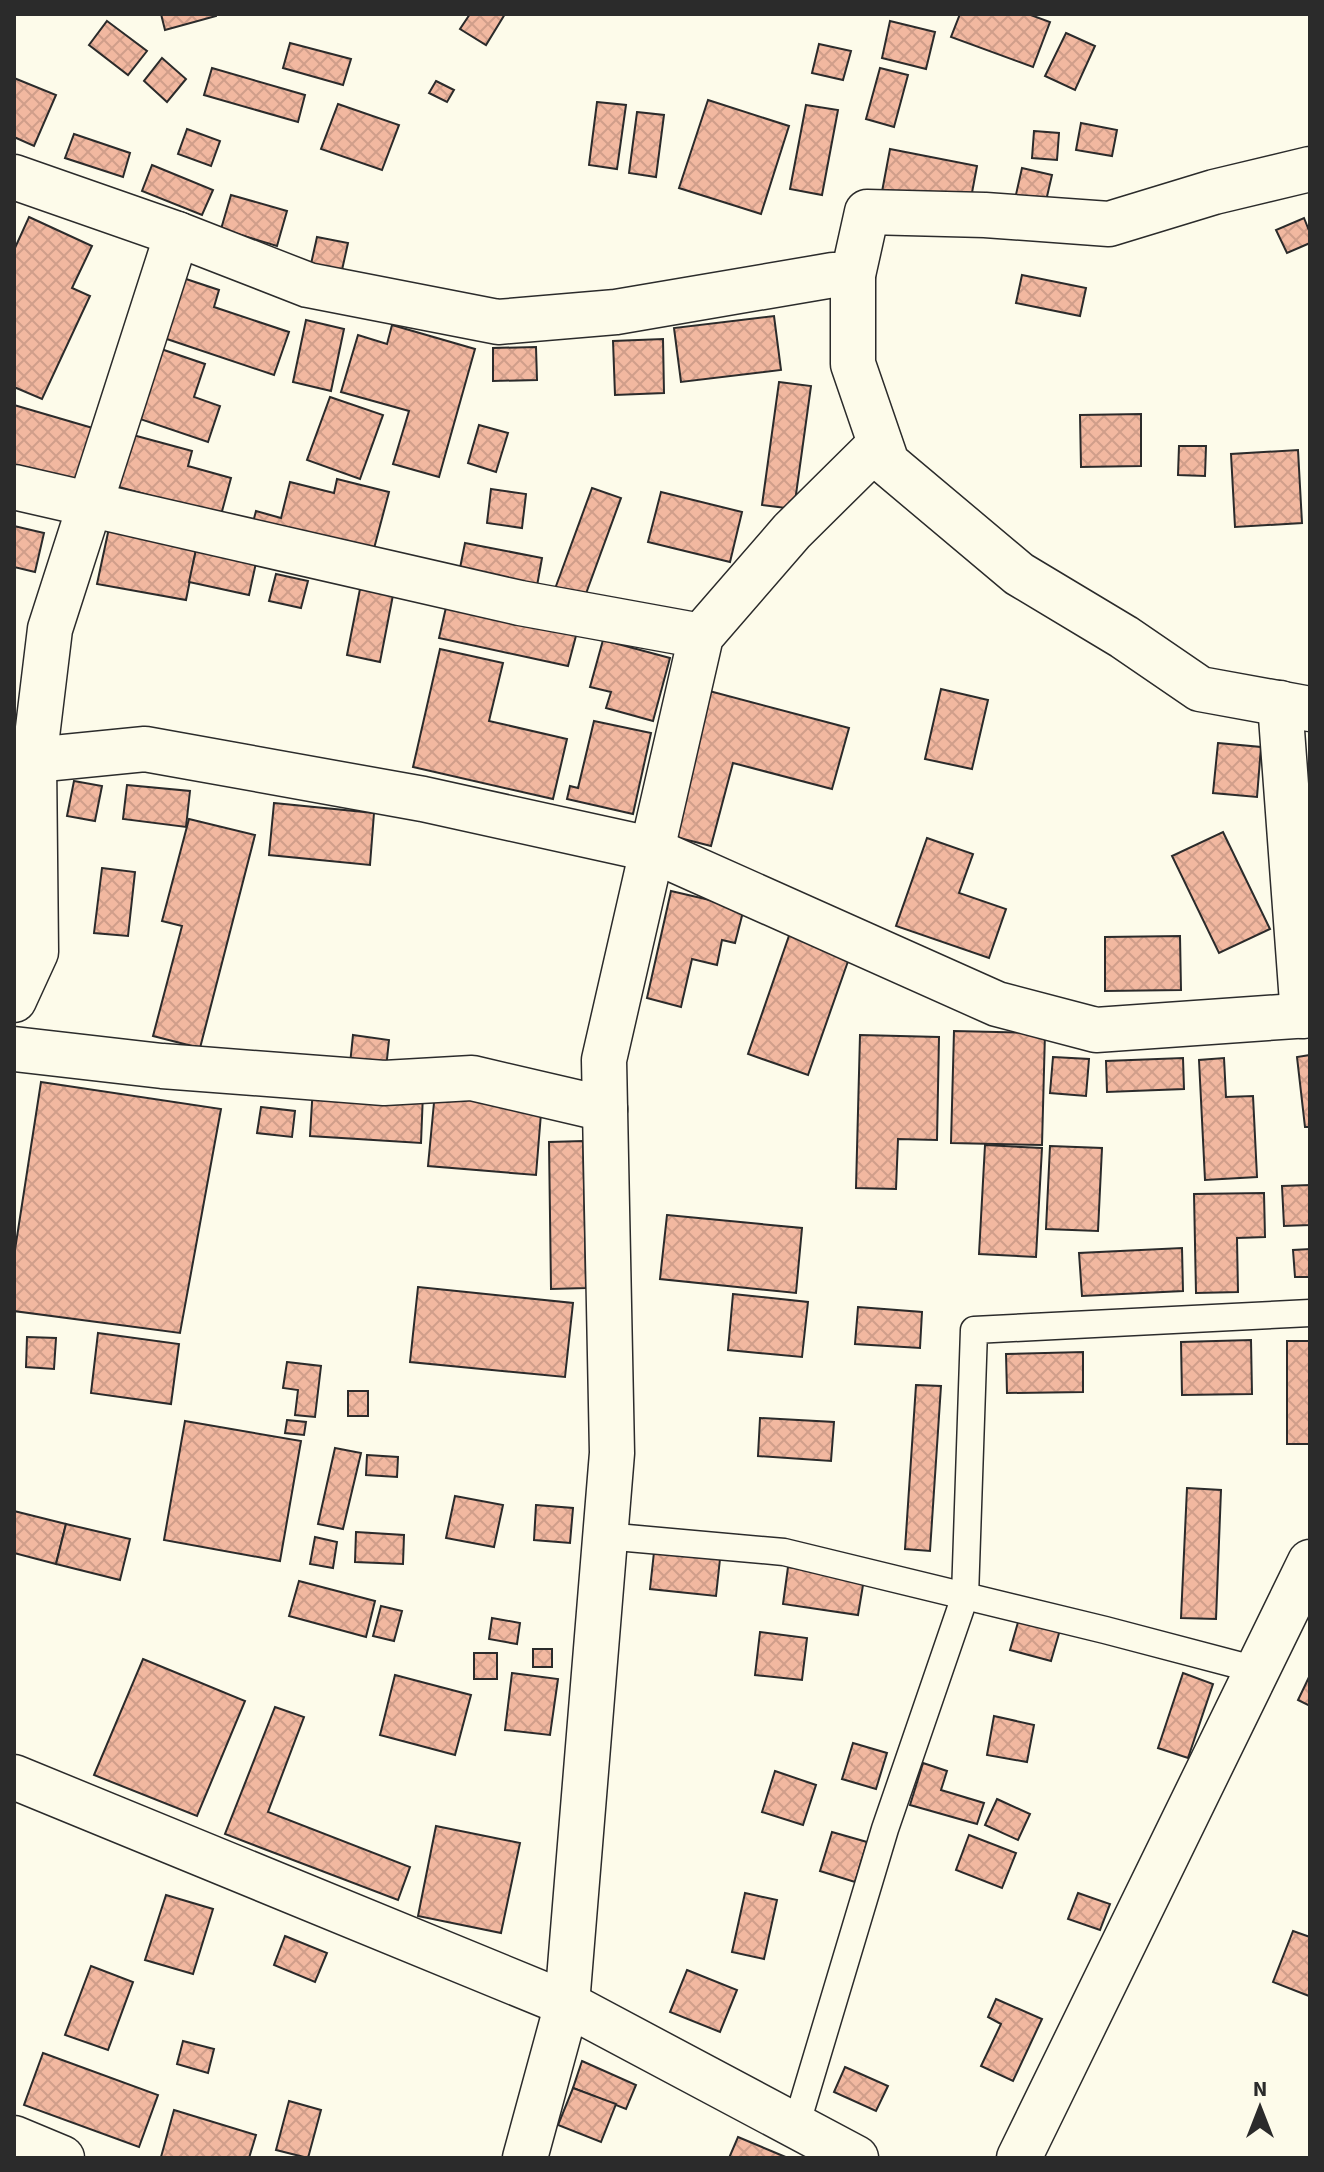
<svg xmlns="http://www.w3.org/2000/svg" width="1324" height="2172" font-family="'Source Sans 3',sans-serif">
<defs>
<pattern id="building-cross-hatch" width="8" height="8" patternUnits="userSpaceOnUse" patternTransform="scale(2)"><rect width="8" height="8" fill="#f2b8a0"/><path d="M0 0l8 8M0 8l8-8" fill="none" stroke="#d09e8a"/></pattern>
</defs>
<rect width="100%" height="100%" fill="#fdfbea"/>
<g fill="url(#building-cross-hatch)" stroke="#2b2b2b" stroke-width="2">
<path d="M161,14h55v2l-51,14z"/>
<path d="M470,14h35l-19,31 -26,-16z"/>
<path d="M960,14h68l22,8 -17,45 -82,-30z"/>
<path d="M107,21l40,30 -19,24 -39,-30z"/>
<path d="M890,21l45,11 -9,37 -44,-11z"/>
<path d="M1066,33l29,13 -20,44 -30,-14z"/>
<path d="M290,43l61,16 -8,26 -60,-17z"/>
<path d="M819,44l32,7 -8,29 -31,-7z"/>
<path d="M162,58l24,21 -19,23 -23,-21z"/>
<path d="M212,68l93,27 -7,27 -94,-27z"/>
<path d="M880,68l28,7 -14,52 -28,-8z"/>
<path d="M14,78l42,17 -22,51 -20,-9z"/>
<path d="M436,81l18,9 -7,12 -18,-9z"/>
<path d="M708,100l81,26 -28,88 -82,-26z"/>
<path d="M597,102l29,3 -9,64 -28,-4z"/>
<path d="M338,104l61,21 -17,45 -61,-21z"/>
<path d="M806,105l32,5 -16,85 -32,-6z"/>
<path d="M637,112l27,3 -8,62 -27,-4z"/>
<path d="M1081,123l36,7 -5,26 -36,-6z"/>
<path d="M187,129l33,12 -9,25 -33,-12z"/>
<path d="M1034,131l25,2 -2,27 -25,-2z"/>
<path d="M74,134l56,19 -7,24 -58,-19z"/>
<path d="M890,149l87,17 -9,48 -87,-17z"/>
<path d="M152,165l61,25 -11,25 -60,-24z"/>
<path d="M1022,168l30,7 -7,30 -30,-6z"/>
<path d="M231,195l56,16 -10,35 -56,-17z"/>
<path d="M29,217l63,29 -20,42 18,8 -48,103 -28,-12v-137z"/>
<path d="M1304,218l6,15v10l-23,10 -11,-23z"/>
<path d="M317,237l31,6 -6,27 -31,-6z"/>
<path d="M1022,275l64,13 -6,28 -64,-13z"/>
<path d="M180,277l39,13 -5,17 75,25 -15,43 -113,-38z"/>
<path d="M774,316l7,54 -100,12 -7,-54z"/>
<path d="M306,320l38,9 -13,62 -38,-9z"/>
<path d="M392,325l83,24 -36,128 -46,-13 16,-53 -68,-19 17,-57 29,9z"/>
<path d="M663,339l1,54 -49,2 -2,-54z"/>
<path d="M536,347l1,33 -44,1v-33z"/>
<path d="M161,349l44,15 -11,33 26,9 -12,36 -71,-24z"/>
<path d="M779,382l32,4 -17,123 -32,-4z"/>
<path d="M330,397l53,18 -23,64 -53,-19z"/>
<path d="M14,405l82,24 -20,68 -62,-17z"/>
<path d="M1141,414v52l-60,1 -1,-52z"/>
<path d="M479,425l29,8 -12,39 -28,-9z"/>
<path d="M133,435l59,16 -4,15 43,12 -10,37 -102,-28z"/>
<path d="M1179,446h27l-1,30 -27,-1z"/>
<path d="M1298,450l4,73 -67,4 -4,-73z"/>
<path d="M337,479l52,13 -17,64 -120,-30 4,-15 25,7 9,-36 44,11z"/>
<path d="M592,488l29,10 -37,101 -32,-2z"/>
<path d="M491,489l35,5 -4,34 -35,-5z"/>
<path d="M661,492l81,20 -12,50 -82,-20z"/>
<path d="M14,526l30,7 -9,39 -21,-5z"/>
<path d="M109,528l88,17 -11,55 -89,-16z"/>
<path d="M465,543l77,15 -7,39 -78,-14z"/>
<path d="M197,545l60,13 -8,37 -60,-13z"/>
<path d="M276,574l32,7 -7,27 -32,-7z"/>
<path d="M360,589l33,6 -13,67 -33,-7z"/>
<path d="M447,603l130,29 -9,34 -129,-28z"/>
<path d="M603,640l67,18 -17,63 -47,-13 5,-16 -21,-5z"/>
<path d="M440,649l63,14 -14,58 78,18 -14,60 -140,-32z"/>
<path d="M698,688l151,40 -17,61 -99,-26 -22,83 -51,-13z"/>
<path d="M941,689l47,11 -16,69 -47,-10z"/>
<path d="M594,721l57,12 -18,81 -66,-15 3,-13 8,2z"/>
<path d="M1218,743l43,4 -4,50 -44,-4z"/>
<path d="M74,781l28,5 -7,35 -28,-5z"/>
<path d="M127,785l63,6 -4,36 -63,-8z"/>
<path d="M274,803l100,10 -4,52 -101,-10z"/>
<path d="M189,819l66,16 -55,213 -47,-12 29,-110 -20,-5z"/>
<path d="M1223,832l47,97 -51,24 -47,-97z"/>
<path d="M927,838l46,16 -14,39 47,16 -17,49 -93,-32z"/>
<path d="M102,868l33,4 -7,64 -34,-3z"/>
<path d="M671,891l73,17 -9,35 -13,-3 -5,25 -25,-6 -11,48 -34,-9z"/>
<path d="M791,930l61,20 -44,125 -60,-21z"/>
<path d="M1180,936l1,54 -76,1v-54z"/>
<path d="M954,1031l91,2 -3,112 -91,-2z"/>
<path d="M353,1035l36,5 -4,38 -36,-4z"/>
<path d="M860,1035l79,2 -2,103 -39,-1 -2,50 -40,-1z"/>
<path d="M1310,1055v72h-5l-8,-70z"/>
<path d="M1053,1057l36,2 -3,37 -36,-3z"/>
<path d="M1183,1058l1,31 -77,3 -1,-31z"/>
<path d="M1224,1058l2,39 27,-1 4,81 -52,3 -6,-120z"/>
<path d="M41,1082l180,27 -41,224 -166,-22v-55z"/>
<path d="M313,1086l110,7 -2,50 -111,-7z"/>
<path d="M435,1092l107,9 -6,74 -108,-9z"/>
<path d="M261,1107l34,4 -3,26 -35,-4z"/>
<path d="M583,1141l3,147 -35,1 -2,-147z"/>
<path d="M985,1145l57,3 -6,109 -57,-3z"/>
<path d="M1050,1146l52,2 -4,83 -52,-2z"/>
<path d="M1310,1185v40l-26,1 -2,-40z"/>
<path d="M1264,1193l1,44 -28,1 1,54 -42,1 -2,-99z"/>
<path d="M667,1215l135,13 -6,65 -136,-14z"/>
<path d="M1182,1248l1,43 -101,5 -3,-43z"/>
<path d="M1310,1249v28h-15l-2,-27z"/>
<path d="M418,1287l155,16 -8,74 -155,-15z"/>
<path d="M733,1294l75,8 -6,55 -74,-7z"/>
<path d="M858,1307l64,5 -2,36 -65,-4z"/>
<path d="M98,1333l81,11 -8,60 -80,-11z"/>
<path d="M27,1337l29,1 -2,31 -28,-2z"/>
<path d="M1251,1340l1,54 -70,1 -1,-53z"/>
<rect x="1287" y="1341" width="23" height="103"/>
<path d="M1083,1352v40l-76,1 -1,-39z"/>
<path d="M287,1362l34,4 -6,51 -20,-2 3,-25 -15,-2z"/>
<path d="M916,1385l25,1 -11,165 -25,-2z"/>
<rect x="348" y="1391" width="20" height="25"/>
<path d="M760,1418l74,4 -3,39 -73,-5z"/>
<path d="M287,1420l19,2 -2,13 -19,-2z"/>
<path d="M185,1421l116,20 -21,120 -116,-21z"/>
<path d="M335,1448l26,5 -18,76 -25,-5z"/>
<path d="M367,1455l31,2 -1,20 -31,-2z"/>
<path d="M1187,1488l34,2 -5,129 -35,-1z"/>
<path d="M455,1496l48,9 -9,42 -48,-9z"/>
<path d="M536,1505l37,3 -3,35 -36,-3z"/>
<path d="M14,1511l52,13 -10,40 -42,-11z"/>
<path d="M66,1524l64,15 -10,41 -64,-16z"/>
<path d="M356,1532l48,3 -1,29 -48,-2z"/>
<path d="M315,1537l22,5 -4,26 -23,-4z"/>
<path d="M654,1552l66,7 -4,37 -66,-7z"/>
<path d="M788,1567l76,12 -6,36 -75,-11z"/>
<path d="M299,1581l76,20 -9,36 -77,-21z"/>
<path d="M381,1606l21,5 -8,30 -21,-5z"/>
<path d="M1021,1612l41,11 -11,38 -41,-11z"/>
<path d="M492,1618l28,5 -3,21 -28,-5z"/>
<path d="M760,1632l47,6 -5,42 -47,-5z"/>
<rect x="533" y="1649" width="19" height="18"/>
<rect x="474" y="1653" width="23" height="26"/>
<path d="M143,1659l102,42 -48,115 -103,-41z"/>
<path d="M512,1673l46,6 -8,56 -45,-5z"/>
<path d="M1183,1673l30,11 -25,74 -30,-10z"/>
<path d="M395,1675l76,20 -16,60 -75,-20z"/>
<path d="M1310,1675v31l-12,-6z"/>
<path d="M275,1707l29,10 -36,95 142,55 -12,33 -173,-66z"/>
<path d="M994,1716l40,9 -7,37 -40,-7z"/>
<path d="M853,1743l34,10 -11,36 -34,-10z"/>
<path d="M923,1763l24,8 -6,19 43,13 -7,21 -67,-19z"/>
<path d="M775,1771l41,14 -13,40 -41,-13z"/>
<path d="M997,1799l33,15 -12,26 -33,-15z"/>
<path d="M436,1826l84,17 -19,90 -83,-17z"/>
<path d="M832,1832l35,10 -12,40 -35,-11z"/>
<path d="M969,1835l47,18 -14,35 -46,-18z"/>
<path d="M745,1893l32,7 -13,59 -32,-7z"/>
<path d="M1078,1893l32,11 -10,26 -32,-11z"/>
<path d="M166,1895l47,14 -20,65 -48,-14z"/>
<path d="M1293,1931l17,6 -1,59 -36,-14z"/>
<path d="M285,1936l42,17 -12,29 -41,-17z"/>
<path d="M91,1966l42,16 -25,68 -43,-15z"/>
<path d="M687,1970l50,20 -17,42 -50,-20z"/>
<path d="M996,1999l46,20 -29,62 -32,-15 20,-42 -13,-7z"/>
<path d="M183,2041l31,8 -6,24 -31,-9z"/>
<path d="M43,2053l115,42 -19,52 -115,-42z"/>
<path d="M582,2061l54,24 -10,24 -53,-21z"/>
<path d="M845,2067l43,19 -12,25 -42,-19z"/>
<path d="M573,2088l43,16 -15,38 -43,-17z"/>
<path d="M289,2101l32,9 -13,48 -32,-8z"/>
<path d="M174,2110l82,25 -7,23 -88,-1z"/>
<path d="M738,2137l50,21h-59z"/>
</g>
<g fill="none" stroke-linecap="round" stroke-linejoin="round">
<defs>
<g id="lane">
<path d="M605,1536l179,16 321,78 152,40"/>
<path d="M796,2126l89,-297 80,-233 9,-266 336,-17"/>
</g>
<g id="street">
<path d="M1310,169l-96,23 -105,32 -124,-9 -118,-3 -14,63v89l34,99 132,111 105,63 76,52 110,20"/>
<path d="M14,177l163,57 131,51 190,37 118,-10 217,-37h20"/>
<path d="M14,487l506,116 181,33"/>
<path d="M1280,703l23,313"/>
<path d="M14,762l131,-13 278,50 227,50 347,155 99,26 214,-15"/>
<path d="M14,1000l22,-48 -2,-191 16,-132 127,-395"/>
<path d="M14,1049l148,17 222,17 88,-5 133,31"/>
<path d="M14,1777l553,227 289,154"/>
<path d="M14,2138l48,20"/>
<path d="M525,2158l42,-154 45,-551 -8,-393 97,-424 91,-105 88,-87"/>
<path d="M1019,2158l291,-596"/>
</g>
</defs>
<use href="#lane" stroke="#2b2b2b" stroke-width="29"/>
<use href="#street" stroke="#2b2b2b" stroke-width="47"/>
<use href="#lane" stroke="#fdfbea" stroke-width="26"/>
<use href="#street" stroke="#fdfbea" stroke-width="44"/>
</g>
<rect width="1324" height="2172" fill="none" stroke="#2b2b2b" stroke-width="32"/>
<g transform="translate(1260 2108)" stroke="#fdfbea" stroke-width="6" paint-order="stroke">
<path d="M0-6L14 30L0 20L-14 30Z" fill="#2b2b2b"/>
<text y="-12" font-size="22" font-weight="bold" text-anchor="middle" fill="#2b2b2b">N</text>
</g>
</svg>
